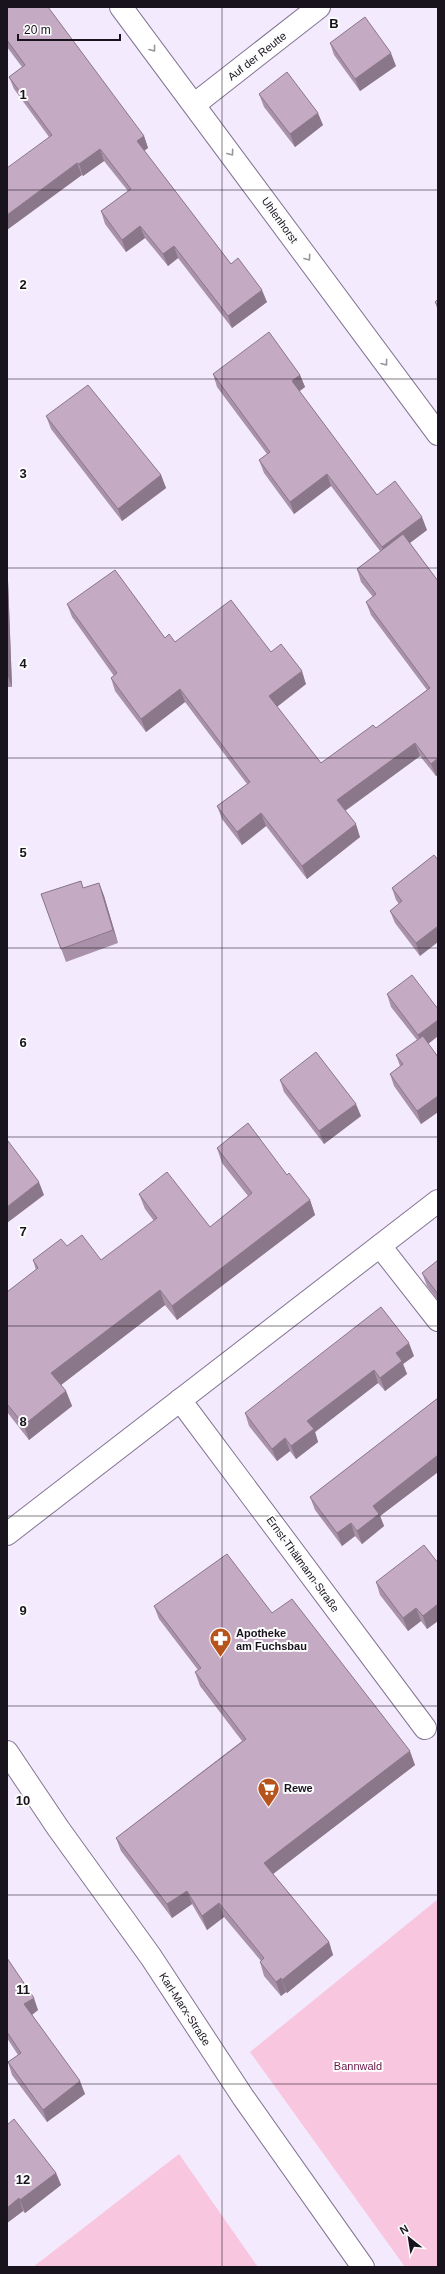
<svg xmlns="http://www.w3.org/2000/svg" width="445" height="2274" font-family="Arial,sans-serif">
<rect width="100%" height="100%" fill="#f4eafe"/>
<g fill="#f8c6df">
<path d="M438,1899v368h-33l-155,-215z"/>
<path d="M179,2154l79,113h-225z"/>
</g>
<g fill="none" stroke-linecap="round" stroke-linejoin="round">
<defs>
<g id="minor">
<path d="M121,7l317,427"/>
<path d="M195,104l124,-97"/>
<path d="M380,1246l58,74"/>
<path d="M180,1400l245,328"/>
<path d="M7,1534l431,-333"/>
<path d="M7,1752l51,76 93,129 92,140 120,170"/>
</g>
</defs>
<use href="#minor" stroke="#837492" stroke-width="24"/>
<use href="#minor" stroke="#fff" stroke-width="22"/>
</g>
<g fill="#a992a9">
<path d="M7,7l137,129 4,12 -4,3 87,113 36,38 -35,26 -54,-70 -10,8 -23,-28 -19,14 -21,-28 -4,-13 27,-20 -24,-30 -21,15 -34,-39 -35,-48 -5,-12 13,-10 -15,-20z"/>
<path d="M330,43l66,23 -36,25 -26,-36z"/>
<path d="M259,94l64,31 -28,22 -31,-40z"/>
<path d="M438,299v12l-3,-9z"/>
<path d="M213,374l87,1 5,12 -6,4 78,104 50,35 -17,13 28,38v194l-2,1 -16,-20 -75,55 15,26 -53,42 -41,-53 -24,19 -20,-26 -5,-13 30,-22 -62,-82 -39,30 -31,-41 -4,-13 3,-2 -42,-59 -5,-13 98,34 10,4 96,10 35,32 -29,23 44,56 55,-35 51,-38 -56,-75 -5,-13 7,-5 -12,-15 -4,-13 23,-18 -49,-65 -37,28 -30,-41 -5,-13 8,-6 -50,-67z"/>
<path d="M46,416l115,59 5,13 -44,33 -71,-92z"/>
<path d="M7,553l5,134h-5z"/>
<path d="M434,855l-14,101 -25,-33 -5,-12 9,-7 -3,-4 -4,-12z"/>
<path d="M81,881l2,7 16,-5 5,13 14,47 -52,19 -25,-68z"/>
<path d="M387,994l51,15v27l-10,8 10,13v55l-17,12 -27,-38 -4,-12 10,-8 -4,-11 21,-15 -26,-33z"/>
<path d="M280,1080l81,36 -37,28 -40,-52z"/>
<path d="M217,1148l70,27 23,25 5,15 -138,105 -12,-15 -104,80 5,6 6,15 -43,34 -22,-28v-120l29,-22 -3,-10 34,-14 34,14 53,-39 -9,-12 -6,-15 71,33 38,-31 -26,-33z"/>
<path d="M438,1260v41l-11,-15 -5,-13z"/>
<path d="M414,1356l-11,8 4,10 -22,17 -7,-8 -63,49 3,10 -22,17 -6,-8 -13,10 -28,-35 -4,-13z"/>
<path d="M438,1398v74l-58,44 4,10 -22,18 -7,-8 -13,10 -27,-36 -5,-13z"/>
<path d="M438,1563v58l-11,8 -6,-8 -13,10 -28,-36 -4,-13z"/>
<path d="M154,1606l118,7 143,152 -142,109 56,68 4,13 -46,38 -1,-1 -5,4 -17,-20 -4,-14 1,-1 -37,-44 -17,13 -15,-26 -20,14 -51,-67 -5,-13 126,-97 -42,-55 -5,-14 3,-2 -39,-51z"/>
<path d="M7,1958l31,52 -6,5 53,79 -38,28 -35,-47 -4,-13 10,-7 -11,-17z"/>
<path d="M7,2125l49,48 5,12 -36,28 -2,-2 -16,12z"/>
</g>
<g fill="#8a7789">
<path d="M391,53l5,13 -36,25 -5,-12z"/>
<path d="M318,113l5,12 -28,22 -5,-13z"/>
<path d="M144,136l4,12 -7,5 -4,-12z"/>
<path d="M100,149l4,12 -21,15 -4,-12z"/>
<path d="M77,163l5,12 -75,55v-15z"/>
<path d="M140,226l5,12 -19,14 -4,-12z"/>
<path d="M174,246l4,12 -10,8 -5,-12z"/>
<path d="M262,290l5,12 -35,26 -4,-12z"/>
<path d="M300,375l5,12 -9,7 -4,-13z"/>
<path d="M327,474l4,12 -37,28 -4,-12z"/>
<path d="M161,475l5,13 -44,33 -4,-12z"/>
<path d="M422,517l5,13 -40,30 -5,-13z"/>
<path d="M7,553v1l5,133 -5,-13z"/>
<path d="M302,671l4,13 -32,25 -5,-13z"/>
<path d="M180,689l5,13 -39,30 -5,-13z"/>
<path d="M415,743l5,13 -78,57 -5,-13z"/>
<path d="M438,758v17l-2,1 -5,-12z"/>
<path d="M261,813l5,13 -24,19 -5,-13z"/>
<path d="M356,824l4,13 -53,42 -5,-13z"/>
<path d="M99,883l5,13 14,47 -5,-13z"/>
<path d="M438,926v16l-18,14 -4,-13z"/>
<path d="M438,1020v16l-15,12 -5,-13z"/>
<path d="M438,1096v16l-17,12 -4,-13z"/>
<path d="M356,1104l5,12 -37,28 -5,-13z"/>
<path d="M39,1182l5,13 -37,28v-16z"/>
<path d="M310,1200l5,15 -138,105 -5,-14z"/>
<path d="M160,1290l5,15 -108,83 -6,-15z"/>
<path d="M409,1343l5,13 -11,8 4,10 -22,17 -5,-13 16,-25z"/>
<path d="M374,1370l4,13 -63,49 3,10 -22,17 -5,-13 16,-25z"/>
<path d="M66,1391l6,15 -43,34 -5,-15z"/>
<path d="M285,1438l5,13 -13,10 -5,-12z"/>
<path d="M438,1455v17l-58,44 4,10 -22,18 -5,-13 16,-25z"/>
<path d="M351,1523l4,13 -13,10 -5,-13z"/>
<path d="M438,1604v17l-11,8 -4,-13z"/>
<path d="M416,1608l5,13 -13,10 -5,-13z"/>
<path d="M410,1751l5,14 -146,112 -5,-14z"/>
<path d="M187,1891l5,13 -20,14 -5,-14z"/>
<path d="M219,1903l5,14 -17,13 -5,-14z"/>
<path d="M329,1942l4,13 -46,38 -5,-13z"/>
<path d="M281,1978l5,14 -5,4 -5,-14z"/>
<path d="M34,1998l4,12 -9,7 -5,-13z"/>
<path d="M80,2081l5,13 -38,28 -4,-12z"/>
<path d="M56,2173l5,12 -36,28 -5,-13z"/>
<path d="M19,2198l4,13 -16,12v-15z"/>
</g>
<g fill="#c5aac4" stroke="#8a7789">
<path d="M7,7h41l96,129 -7,5 94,123 7,-6 24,32 -34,26 -54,-70 -11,8 -23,-28 -18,14 -21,-29 30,-22 -31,-40 -21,15 -2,-1 -70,52v-47l45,-33 -43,-58 16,-12 -18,-25z"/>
<path d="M365,17l26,36 -36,26 -25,-36z"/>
<path d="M287,72l31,41 -28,21 -31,-40z"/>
<path d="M438,299v7l-3,-4z"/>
<path d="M269,332l31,43 -8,6 85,114 18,-14 27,36 -40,30 -55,-73 -37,28 -31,-42 11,-8 -57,-78z"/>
<path d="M88,385l73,90 -43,34 -72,-93z"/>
<path d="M403,534l35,47v177l-7,6 -16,-21 -78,57 19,24 -54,42 -41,-53 -24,19 -20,-26 33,-24 -70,-93 -39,30 -30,-41 6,-5 -50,-69 48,-34 50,68 4,-4 6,8 56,-42 40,52 10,-8 21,27 -33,25 52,67 52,-38 3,3 54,-40 -64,-86 10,-8 -19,-25z"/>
<path d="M434,855l4,5v66l-22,17 -26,-32 12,-10 -10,-13z"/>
<path d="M81,881l2,7 16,-5 14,47 -52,19 -20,-55z"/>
<path d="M412,975l26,34v11l-20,15 -31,-41z"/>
<path d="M423,1036l15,21v39l-21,15 -27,-37 13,-10 -7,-9z"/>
<path d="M316,1052l40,52 -37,27 -39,-51z"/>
<path d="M248,1123l39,52 2,-2 21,27 -138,106 -12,-16 -109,83 15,18 -42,34 -17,-21v-112l31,-24 -5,-8 28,-21 6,7 15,-11 19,25 56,-42 -18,-24 28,-22 43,55 42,-34 -35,-45z"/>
<path d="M8,1141l31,41 -32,25v-65z"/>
<path d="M438,1260v34l-16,-21z"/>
<path d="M381,1307l28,36 -13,10 6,8 -22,17 -6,-8 -67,51 7,8 -23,17 -6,-8 -13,11 -27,-36z"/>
<path d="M438,1398v57l-65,51 6,8 -22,17 -6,-8 -14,10 -27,-36z"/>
<path d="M424,1545l14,18v41l-15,12 -7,-8 -13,10 -27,-36z"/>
<path d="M227,1554l45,59 20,-14 118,152 -146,112 65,79 -47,38 -1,-2 -5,4 -16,-20 4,-4 -45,-55 -17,13 -15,-25 -20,13 -51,-66 130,-99 -51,-67 6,-4 -47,-62z"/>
<path d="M7,1958l27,40 -10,6 56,77 -37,29 -35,-48 13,-9 -14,-21z"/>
<path d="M14,2119l42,54 -36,27 -1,-2 -12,10v-83z"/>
</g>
<defs><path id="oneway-chevron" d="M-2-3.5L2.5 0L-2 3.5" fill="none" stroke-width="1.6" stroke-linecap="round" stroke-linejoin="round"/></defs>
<g stroke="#98959a">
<use href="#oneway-chevron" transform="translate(153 49) rotate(53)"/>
<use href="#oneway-chevron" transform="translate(231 153) rotate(54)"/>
<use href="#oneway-chevron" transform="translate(308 258) rotate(54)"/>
<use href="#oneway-chevron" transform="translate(385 363) rotate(53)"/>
</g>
<path fill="none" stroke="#19131e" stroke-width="1" stroke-opacity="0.55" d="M222,7v2260M7,190h431M7,379h431M7,568h431M7,758h431M7,948h431M7,1137h431M7,1326h431M7,1516h431M7,1706h431M7,1895h431M7,2084h431"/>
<defs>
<symbol id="pharmacy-pin" viewBox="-11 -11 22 30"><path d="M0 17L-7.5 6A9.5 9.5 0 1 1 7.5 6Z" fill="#b7541c" stroke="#fcfcfc"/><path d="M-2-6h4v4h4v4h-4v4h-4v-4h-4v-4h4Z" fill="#fff"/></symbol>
<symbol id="supermarket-pin" viewBox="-11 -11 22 30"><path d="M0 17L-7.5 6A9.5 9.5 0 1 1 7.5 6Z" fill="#b7541c" stroke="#fcfcfc"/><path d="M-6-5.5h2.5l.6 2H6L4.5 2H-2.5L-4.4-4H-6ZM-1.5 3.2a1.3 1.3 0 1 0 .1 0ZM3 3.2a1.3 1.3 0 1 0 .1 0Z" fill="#fff"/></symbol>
</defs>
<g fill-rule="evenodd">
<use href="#pharmacy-pin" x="208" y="1626" width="25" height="34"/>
<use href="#supermarket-pin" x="256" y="1776" width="25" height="34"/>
</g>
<g text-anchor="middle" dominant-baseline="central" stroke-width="4" stroke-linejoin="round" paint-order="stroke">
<g font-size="11" fill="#19131e" stroke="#fcfcfc">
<text transform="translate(257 56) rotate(-38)">Auf der Reutte</text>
<text transform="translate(280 220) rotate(54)">Uhlenhorst</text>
<text transform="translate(303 1564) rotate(54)">Ernst-Thälmann-Straße</text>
<text transform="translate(185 2009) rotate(57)">Karl-Marx-Straße</text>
</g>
<g font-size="11" font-weight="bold" fill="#19131e" stroke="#fcfcfc" text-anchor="start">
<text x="236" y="1633">Apotheke<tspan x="236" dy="13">am Fuchsbau</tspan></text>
<text x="284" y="1788">Rewe</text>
</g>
<g font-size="11" fill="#69184a" stroke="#fcfcfc">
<text x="358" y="2066">Bannwald</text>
</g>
</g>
<g font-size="13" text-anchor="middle" font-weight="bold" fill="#19131e" stroke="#fcfcfc" stroke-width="4" stroke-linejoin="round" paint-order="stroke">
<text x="334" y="28">B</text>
<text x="23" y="99">1</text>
<text x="23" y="289">2</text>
<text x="23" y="478">3</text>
<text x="23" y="668">4</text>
<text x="23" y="857">5</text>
<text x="23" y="1047">6</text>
<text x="23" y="1236">7</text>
<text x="23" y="1426">8</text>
<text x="23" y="1615">9</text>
<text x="23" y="1805">10</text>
<text x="23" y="1994">11</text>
<text x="23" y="2184">12</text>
</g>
<rect width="445" height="2274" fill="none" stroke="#19131e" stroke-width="16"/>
<g transform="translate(409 2238) rotate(330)" stroke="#fcfcfc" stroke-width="3" paint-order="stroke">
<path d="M0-3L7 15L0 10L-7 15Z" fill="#19131e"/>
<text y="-6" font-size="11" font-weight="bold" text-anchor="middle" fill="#19131e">N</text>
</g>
<path d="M18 34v6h102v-6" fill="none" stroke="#19131e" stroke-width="2"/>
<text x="24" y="34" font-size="12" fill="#19131e" stroke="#fcfcfc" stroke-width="3" paint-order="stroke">20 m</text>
</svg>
